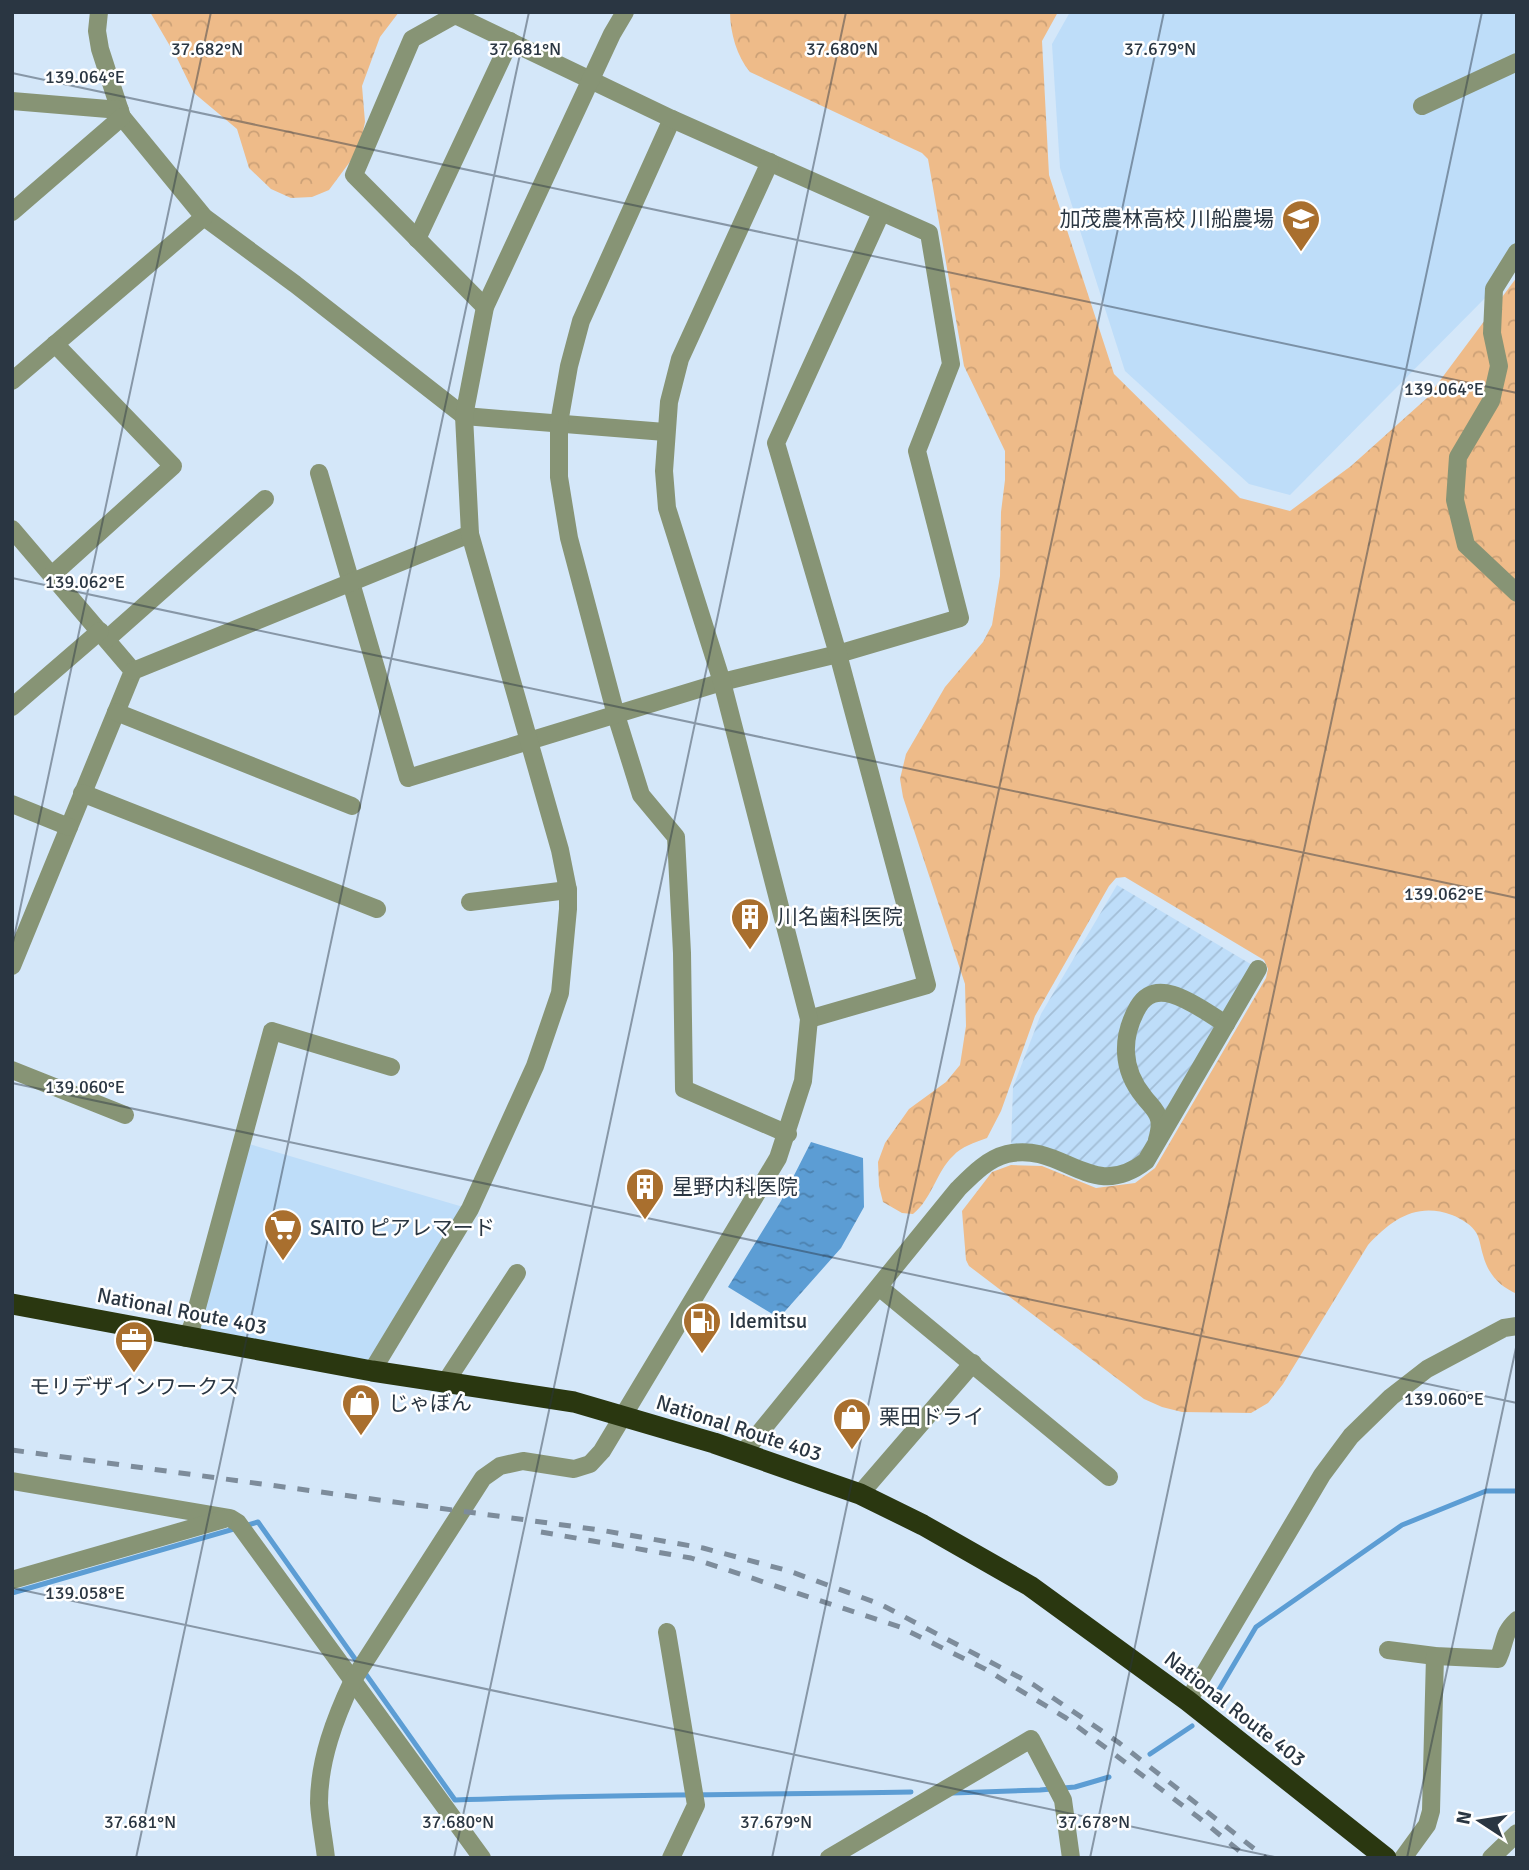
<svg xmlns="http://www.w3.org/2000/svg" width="1529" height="1870" font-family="Signika,'Noto Sans JP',sans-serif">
<defs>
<pattern id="industrial-furrows" width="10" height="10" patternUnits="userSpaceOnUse" patternTransform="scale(1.75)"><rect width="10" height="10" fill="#beddf9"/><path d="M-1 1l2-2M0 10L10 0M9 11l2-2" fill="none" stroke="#a3bed7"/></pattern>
<pattern id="forest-crowns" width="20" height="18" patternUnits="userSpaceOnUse" patternTransform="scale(1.75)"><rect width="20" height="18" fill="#eebb89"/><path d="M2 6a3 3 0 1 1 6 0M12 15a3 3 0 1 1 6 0" fill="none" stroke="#cca177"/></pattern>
<pattern id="water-ripples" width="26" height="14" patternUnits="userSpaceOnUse" patternTransform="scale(1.75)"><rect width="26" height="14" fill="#5c9dd4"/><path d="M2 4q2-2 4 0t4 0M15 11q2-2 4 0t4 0" fill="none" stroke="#4c81ae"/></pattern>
</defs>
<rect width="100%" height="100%" fill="#d4e7f9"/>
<g fill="#beddf9">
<path d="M1070,12h447v240l-23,37 -204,206 -41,-11 -124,-113 -65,-203 -8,-124z"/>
<path d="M242,1142l228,67 -98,162 -186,-33z"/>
</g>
<path fill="url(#industrial-furrows)" d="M1117,885l137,81 -111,191 -26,16 -106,-26 2,-60 28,-73z"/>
<g fill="url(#forest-crowns)">
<path d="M150,12h249l-19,25 -18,49 3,36 -3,14 -10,23 -23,31 -17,7 -21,1 -20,-9 -22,-21 -12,-39 -43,-36 -17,-35z"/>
<path d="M730,12h328l-16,29 7,134 65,199 126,124 50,13 61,-45 76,-68 90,-121v1017c-18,-8 -29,-20 -34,-39 -2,-6 -3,-15 -6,-21 -5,-9 -15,-15 -25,-19 -35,-13 -60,4 -84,30l-85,139 -15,19 -17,10 -69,-1 -20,-5 -18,-8 -175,-133 -3,-6 -4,-49 30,-39 19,-7 31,1 54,22 39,-5 20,-15 111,-190 2,-9 -4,-9 -139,-83 -9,1 -7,8 -74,130 -34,95 -14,27c-13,5 -25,8 -34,18 -17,16 -21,43 -40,58l-11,-1 -19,-11 -4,-16 -1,-24 7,-19 24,-34 37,-27 14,-17 6,-39 -1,-42 -62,-187 -3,-18 6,-25 39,-67 38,-45 9,-17 8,-49 1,-64 4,-32v-29l-41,-85 -36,-207 -6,-6 -172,-81c-13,-15 -20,-40 -20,-60z"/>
</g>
<path fill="url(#water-ripples)" d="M811,1142l52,16 1,49 -23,41 -62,70 -51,-31 53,-86z"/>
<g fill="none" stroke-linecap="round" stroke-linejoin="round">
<g stroke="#5c9dd4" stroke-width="5">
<path d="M12,1593l246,-71 197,278c152,-6 304,-5 456,-8"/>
<path d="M1214,1698l42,-71 146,-102 84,-34h31"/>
<path d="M1150,1754l42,-28"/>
<path d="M953,1793l87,-3 35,-3 34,-10"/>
</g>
<g stroke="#879475" stroke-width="18">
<path d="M99,12l-2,19 3,18 22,68 82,100 91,67 169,132 201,16"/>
<path d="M12,101l108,9"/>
<path d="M1422,106l95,-44"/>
<path d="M672,119l-91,202 -12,45 -10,57v54l10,61 47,177 25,80 35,42 6,116 2,136 104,45"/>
<path d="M12,212l110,-95"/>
<path d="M417,239l93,-198"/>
<path d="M1517,252l-23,37 -2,44 7,33 -8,35 -33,56 -3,43 11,45 51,48"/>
<path d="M12,381l192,-164"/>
<path d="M319,473l89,305 314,-96 116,-28 122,-36 -43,-167 34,-87 -22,-131 -257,-114 -217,-104 -43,24 -58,136 131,132"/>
<path d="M12,529l121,142 -121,295"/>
<path d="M52,575l121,-109 -118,-122"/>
<path d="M107,639l158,-140"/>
<path d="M133,671l337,-137"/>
<path d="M12,707l88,-76"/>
<path d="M116,712l236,94"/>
<path d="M82,793l295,116"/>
<path d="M12,804l57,23"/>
<path d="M470,902l98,-12"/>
<path d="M809,1019l118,-34 -89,-331 -62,-211 105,-230"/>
<path d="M12,1070l113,45"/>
<path d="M1157,1140c2,-7 4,-14 2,-21 -2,-9 -10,-15 -15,-22 -23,-28 -23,-60 -6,-90 20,-35 65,4 88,17"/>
<path d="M879,1287l230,190"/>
<path d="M186,1338l6,-12 80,-295 119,36"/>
<path d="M372,1371l98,-162 65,-143 25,-73 8,-84v-19l-8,-40 -90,-316 -6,-118 21,-109 127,-273 13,-22"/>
<path d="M445,1383l72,-110"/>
<path d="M743,1453l215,-264c14,-14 29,-30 49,-35 56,-13 84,50 139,7l112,-192"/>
<path d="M12,1481l218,37 8,5 244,335"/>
<path d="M860,1494l113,-131"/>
<path d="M12,1580l212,-61"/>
<path d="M667,1632l29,173 -25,53"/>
<path d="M1388,1650l47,6 63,3c8,-17 4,-25 19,-39"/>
<path d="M1188,1701l134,-226 29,-39 40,-39 36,-28 77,-41 13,-2"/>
<path d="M326,1858c-2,-18 -6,-37 -7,-55 0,-43 16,-85 34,-123l130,-202 17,-12 23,-5 51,8 16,-5 12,-13 176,-293 25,-77 6,-62 -87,-337 -55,-174 -3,-37 5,-69 11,-43 90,-197"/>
<path d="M829,1858l202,-119 32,61 8,58"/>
<path d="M1403,1858l24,-33 4,-14 4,-155"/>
<path d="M1491,1858l26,-25"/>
</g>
<path stroke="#2a3710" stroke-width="21" d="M12,1304l360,67 202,31 140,41 146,51 63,31 107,61 158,115 198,157"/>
<g stroke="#7d8c9b" stroke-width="5" stroke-dasharray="12 12" stroke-linecap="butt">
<path d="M12,1450l588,80 103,18 86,23 91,33 154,81 84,57 148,116"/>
<path d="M541,1532l150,26 209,69 85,42 81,49 132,99 50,41"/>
</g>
</g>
<path fill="none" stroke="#2a3642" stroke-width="2" stroke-opacity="0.45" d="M12,73l1505,320M12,578l1505,320M12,947l199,-935M12,1083l1505,320M12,1588l1267,270M136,1858l393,-1846M454,1858l392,-1846M772,1858l392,-1846M1090,1858l392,-1846M1407,1858l110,-515"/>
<defs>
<symbol id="school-pin" viewBox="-11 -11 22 30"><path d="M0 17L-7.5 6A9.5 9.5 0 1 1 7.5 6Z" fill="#a96f2e" stroke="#fff"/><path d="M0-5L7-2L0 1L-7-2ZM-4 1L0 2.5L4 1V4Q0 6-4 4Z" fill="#fff"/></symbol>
<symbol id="building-pin" viewBox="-11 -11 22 30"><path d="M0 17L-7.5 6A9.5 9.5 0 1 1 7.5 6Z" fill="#a96f2e" stroke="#fff"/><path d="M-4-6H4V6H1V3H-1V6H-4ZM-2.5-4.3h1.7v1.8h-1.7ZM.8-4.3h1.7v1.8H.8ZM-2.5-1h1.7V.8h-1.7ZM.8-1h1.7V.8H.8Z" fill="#fff"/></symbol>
<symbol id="supermarket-pin" viewBox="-11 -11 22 30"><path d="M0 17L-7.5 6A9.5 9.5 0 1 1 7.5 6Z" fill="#a96f2e" stroke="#fff"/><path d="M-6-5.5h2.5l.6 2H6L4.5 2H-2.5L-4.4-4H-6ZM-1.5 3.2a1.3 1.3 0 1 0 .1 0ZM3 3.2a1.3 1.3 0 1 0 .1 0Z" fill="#fff"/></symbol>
<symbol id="fuel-pin" viewBox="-11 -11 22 30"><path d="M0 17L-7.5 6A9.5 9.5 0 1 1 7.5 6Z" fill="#a96f2e" stroke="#fff"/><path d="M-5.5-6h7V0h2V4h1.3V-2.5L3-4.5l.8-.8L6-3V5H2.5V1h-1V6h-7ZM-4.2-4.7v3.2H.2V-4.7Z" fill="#fff"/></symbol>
<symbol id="office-pin" viewBox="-11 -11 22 30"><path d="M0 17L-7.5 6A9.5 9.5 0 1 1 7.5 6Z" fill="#a96f2e" stroke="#fff"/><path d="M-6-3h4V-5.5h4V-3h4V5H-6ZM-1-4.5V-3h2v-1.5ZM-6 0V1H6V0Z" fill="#fff"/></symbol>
<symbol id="shop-pin" viewBox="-11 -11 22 30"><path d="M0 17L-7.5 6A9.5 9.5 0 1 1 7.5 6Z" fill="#a96f2e" stroke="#fff"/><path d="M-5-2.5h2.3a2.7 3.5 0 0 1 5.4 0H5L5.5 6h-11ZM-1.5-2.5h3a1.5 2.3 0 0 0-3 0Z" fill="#fff"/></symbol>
</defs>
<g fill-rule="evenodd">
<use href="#school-pin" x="1279" y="197" width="44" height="60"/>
<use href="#building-pin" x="728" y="895" width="44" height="60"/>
<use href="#building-pin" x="623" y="1165" width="44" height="60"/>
<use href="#supermarket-pin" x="261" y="1206" width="44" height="60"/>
<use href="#fuel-pin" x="680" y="1299" width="44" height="60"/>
<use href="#office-pin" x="112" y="1318" width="44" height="60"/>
<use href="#shop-pin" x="339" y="1381" width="44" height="60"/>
<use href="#shop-pin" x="830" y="1395" width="44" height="60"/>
</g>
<g text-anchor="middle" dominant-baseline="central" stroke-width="5" stroke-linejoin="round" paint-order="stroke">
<g font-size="21" fill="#2a3642" stroke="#fff" text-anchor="start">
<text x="1274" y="219" text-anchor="end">加茂農林高校 川船農場</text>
<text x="777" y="917">川名歯科医院</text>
<text x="672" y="1187">星野内科医院</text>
<text x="310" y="1228">SAITO ピアレマード</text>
<text x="729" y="1321">Idemitsu</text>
<text x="134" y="1387" text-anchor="middle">モリデザインワークス</text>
<text x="388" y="1403">じゃぼん</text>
<text x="879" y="1417">栗田ドライ</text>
</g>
<g font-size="21" fill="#2a3642" stroke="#fff">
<text transform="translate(182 1311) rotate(11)">National Route 403</text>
<text transform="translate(739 1428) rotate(18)">National Route 403</text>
<text transform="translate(1235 1709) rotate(38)">National Route 403</text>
</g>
</g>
<g font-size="18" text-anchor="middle" fill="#2a3642" stroke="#fff" stroke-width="5" stroke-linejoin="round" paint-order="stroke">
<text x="207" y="55">37.682°N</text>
<text x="525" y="55">37.681°N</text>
<text x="842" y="55">37.680°N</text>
<text x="1160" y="55">37.679°N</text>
<text x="85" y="83">139.064°E</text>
<text x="1444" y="395">139.064°E</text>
<text x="85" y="588">139.062°E</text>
<text x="1444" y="900">139.062°E</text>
<text x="85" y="1093">139.060°E</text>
<text x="1444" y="1405">139.060°E</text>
<text x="85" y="1599">139.058°E</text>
<text x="140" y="1828">37.681°N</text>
<text x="458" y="1828">37.680°N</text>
<text x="776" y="1828">37.679°N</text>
<text x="1094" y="1828">37.678°N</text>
</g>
<rect width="1529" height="1870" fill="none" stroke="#2a3642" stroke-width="28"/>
<g transform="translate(1480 1821) rotate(282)" stroke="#ffffff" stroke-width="5" paint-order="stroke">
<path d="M0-5L12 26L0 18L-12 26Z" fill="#2a3642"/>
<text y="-10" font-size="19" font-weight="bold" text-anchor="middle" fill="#2a3642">N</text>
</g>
</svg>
